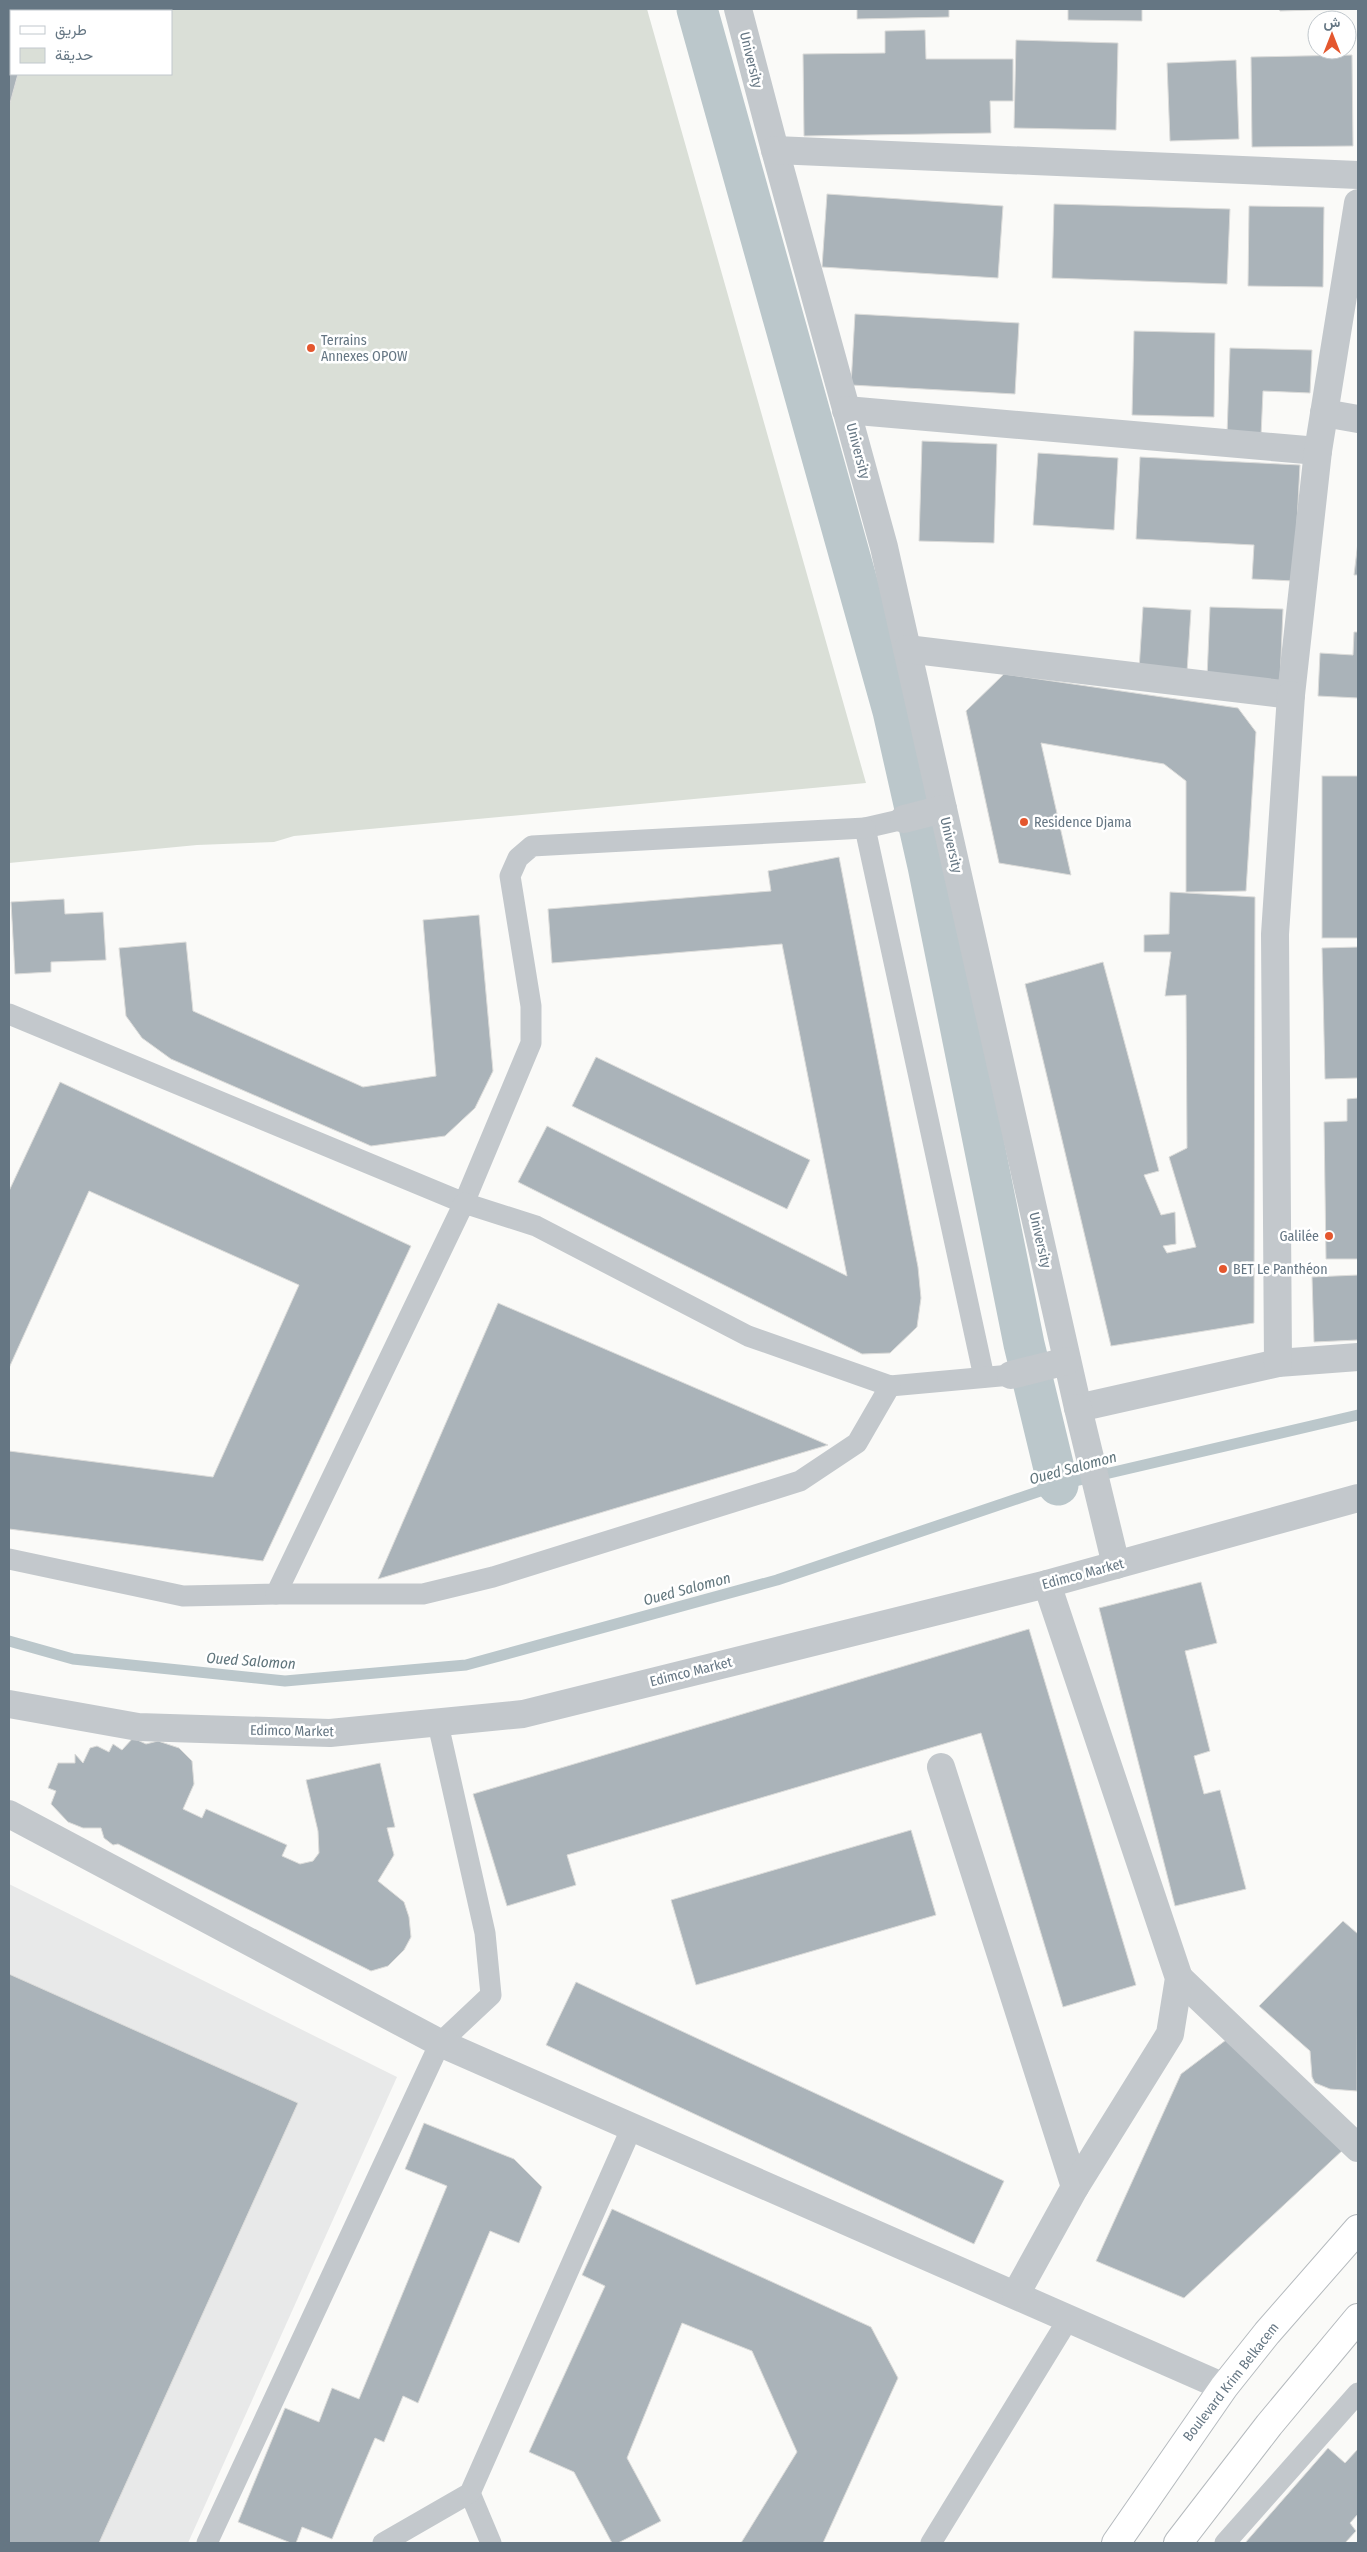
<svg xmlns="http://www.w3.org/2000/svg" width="1367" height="2552" font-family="'Fira Sans Condensed',Vazirmatn,sans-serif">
<rect width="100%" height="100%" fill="#fafaf8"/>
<path fill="#e8e9e9" d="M9,1884l388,193 -209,466h-179z"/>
<path fill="#dadfd7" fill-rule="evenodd" d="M9,9h638l219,774 -572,53 -20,6 -77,3 -188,18zM11,11h160v63h-160z"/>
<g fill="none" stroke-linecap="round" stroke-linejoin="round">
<path stroke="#bbc7cb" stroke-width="11" d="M9,1641l64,18 212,22 181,-16 311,-85 281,-95 300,-70"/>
<path stroke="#bbc7cb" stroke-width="41" d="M697,9l196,702 35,155 96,478 34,141"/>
</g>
<g fill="#aab3b9" stroke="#dcdcda">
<path d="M9,9h15v2h-13v63h7l-9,33z"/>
<path d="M857,9h92v8l-92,2z"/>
<path d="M1068,9h74v12l-74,-1z"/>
<path d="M1279,9h65l-64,2z"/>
<path d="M925,30l1,29h87v42h-23l1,32 -187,3 -1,-82 82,-1v-22z"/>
<path d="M1016,40l102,3 -2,87 -102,-2z"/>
<path d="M1352,55l1,91 -101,1 -1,-90z"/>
<path d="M1236,60l3,79 -69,2 -3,-78z"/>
<path d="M827,194l176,12 -5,72 -176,-11z"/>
<path d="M1054,204l176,5 -3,75 -175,-6z"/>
<path d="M1249,206l75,1 -1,80 -75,-1z"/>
<path d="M855,314l164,9 -4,71 -164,-9z"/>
<path d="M1134,331l81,2 -1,84 -82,-2z"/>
<path d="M1230,348l82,2 -2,43 -47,-2 -2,45 -34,-1z"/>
<path d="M922,441l75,3 -3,99 -75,-2z"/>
<path d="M1038,453l80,5 -4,72 -81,-5z"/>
<path d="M1140,457l160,8 -6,116 -42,-2 2,-34 -118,-6z"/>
<path d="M1358,542v33h-4z"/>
<path d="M1143,607l48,3 -4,62 -48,-2z"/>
<path d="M1210,607l73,2 -3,73 -73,-4z"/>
<path d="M1354,632h4v66l-40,-2 2,-43 33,2z"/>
<path d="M1004,674l234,34 18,24 -10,159 -60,1v-111l-22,-17 -123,-21 30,132 -72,-12 -33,-152z"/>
<rect x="1322" y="776" width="36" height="162"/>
<path d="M839,857l79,410 3,31 -4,29 -27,26 -28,1 -344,-172 29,-56 300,150 -65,-332 -230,19 -4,-54 223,-18 -3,-20z"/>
<path d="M1170,892l85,5 -1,426 -143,23 -86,-362 78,-22 56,209 -15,4 17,40 14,-3 1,32 -13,2 4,7 29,-6 -27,-90 18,-9 -1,-153 -21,1 6,-44h-27v-17l25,-1z"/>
<path d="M64,899l1,15 38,-2 3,48 -55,2v10l-36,2 -4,-72z"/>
<path d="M479,915l14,156 -18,37 -30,28 -74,10 -200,-87 -29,-21 -16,-22 -7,-68 67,-6 7,69 170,76 73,-11 -13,-156z"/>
<path d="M1358,947v131l-33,1 -3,-131z"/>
<path d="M596,1057l214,103 -23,49 -215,-103z"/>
<path d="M60,1082l351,164 -148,315 -254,-32v-78l204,26 86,-192 -210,-94 -80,177v-177z"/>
<path d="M1358,1098v161h-32l-2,-137 23,-1v-22z"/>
<path d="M1358,1275v65l-44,2 -2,-65z"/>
<path d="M498,1303l330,142 -450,134z"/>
<path d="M1201,1582l16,61 -32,8 25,100 -16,5 10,38 16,-4 26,99 -71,17 -76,-298z"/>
<path d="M1029,1629l107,356 -73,22 -82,-274 -414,122 9,30 -69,21 -34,-112z"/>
<path d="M133,1738l13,6 12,-3 21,7 13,13 2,23 -11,25 19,9 4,-9 81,36 -5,11 18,8 13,-3 6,-8 -1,-22 -12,-51 74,-17 15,64 -8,1 7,27 -16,26 26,21 5,15 2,20 -7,13 -16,16 -17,5 -253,-127 -5,1 -9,-7 -3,-10h-18l-15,-6 -17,-18 5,-13 -8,-3 10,-25h17v-9l8,9 7,-15 7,-2 12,6 4,-8 9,6z"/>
<path d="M911,1830l25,85 -240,70 -25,-85z"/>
<path d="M1343,1921l15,13 -1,157 -27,-2 -15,-6 -3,-6 -2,-26 -51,-45z"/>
<path d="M9,1974l289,129 -199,440h-90z"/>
<path d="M576,1982l428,199 -30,63 -428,-199z"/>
<path d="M1230,2037l114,112 -160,149 -88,-37 85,-187z"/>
<path d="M424,2123l90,36 28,28 -23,56 -29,-12 -72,172 -15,-7 -19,46 -9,-4 -43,101 -30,-12 -6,16h-5l-53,-21 47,-114 34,14 13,-34 27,11 88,-213 -42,-17z"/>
<path d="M612,2209l259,118 27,51 -75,165h-82l56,-91 -45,-101 -70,-28 -55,135 34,63 -43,22h-6l-38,-71 -45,-20 76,-166 -23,-11z"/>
<path d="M1328,2448l17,15 13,-14v65l-8,9 6,8 -11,12h-100z"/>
</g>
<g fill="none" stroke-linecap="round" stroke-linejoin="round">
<defs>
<g id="primary">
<path d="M1116,2543l108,-156 43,-54 91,-104"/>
<path d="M1178,2543l91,-118 89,-107"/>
</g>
</defs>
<use href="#primary" stroke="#b5babe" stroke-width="30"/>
<g stroke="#c3c8cc" stroke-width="21">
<path d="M904,819l-39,9 119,549"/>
<path d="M9,1014l455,189 67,-160v-37l-21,-130 8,-18 14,-12 333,-18"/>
<path d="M9,1559l174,37 93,-2 188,-391 72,23 212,110 142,50 121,-11"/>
<path d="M276,1594h147l70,-17 307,-96 57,-38 33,-57"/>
<path d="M470,2493l21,50"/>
<path d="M207,2543l233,-500 51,-48 -6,-62 -47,-209"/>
<path d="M383,2543l87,-50 162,-366"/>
<path d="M931,2543l138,-225"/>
<path d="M1225,2543l133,-150"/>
</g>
<g stroke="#c3c8cc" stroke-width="28">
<path d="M738,9l37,141 109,397 194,861 200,-45 80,-6"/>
<path d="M775,150l583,25"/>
<path d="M846,410l472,41"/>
<path d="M1324,413l34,6"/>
<path d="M907,649l384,46 27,-244 40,-248"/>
<path d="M904,819l39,-10"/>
<path d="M1278,1363l-3,-429 16,-239"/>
<path d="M1011,1375l56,-14"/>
<path d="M1078,1408l38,157"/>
<path d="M9,1704l129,23 192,6 193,-19 524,-130 311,-86"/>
<path d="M941,1767l134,420"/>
<path d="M9,1814l431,229 784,344"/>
<path d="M1179,1978l179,170"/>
<path d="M1016,2294l59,-107 95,-153 9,-56 -132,-394"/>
</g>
<use href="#primary" stroke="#fff" stroke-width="28"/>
</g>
<g fill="#e4572e" stroke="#fff" stroke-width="2">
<circle cx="311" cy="348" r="5"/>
<circle cx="1024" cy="822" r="5"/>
<circle cx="1329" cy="1236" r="5"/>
<circle cx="1223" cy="1269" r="5"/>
</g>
<g text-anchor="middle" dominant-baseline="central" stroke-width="5" stroke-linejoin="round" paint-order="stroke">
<g font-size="14" fill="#657683" stroke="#fff">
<text transform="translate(751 60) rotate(76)">University</text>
<text transform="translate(858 451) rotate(75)">University</text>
<text transform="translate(951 845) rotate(77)">University</text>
<text transform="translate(1040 1240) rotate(77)">University</text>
<text transform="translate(1083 1574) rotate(-15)">Edimco Market</text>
<text transform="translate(691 1672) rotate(-14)">Edimco Market</text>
<text transform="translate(292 1731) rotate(1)">Edimco Market</text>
<text transform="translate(1231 2382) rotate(-52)">Boulevard Krim Belkacem</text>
</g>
<g font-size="14" fill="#657683" stroke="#fff" text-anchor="start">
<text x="321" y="340">Terrains<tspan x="321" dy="16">Annexes OPOW</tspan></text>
<text x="1034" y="822">Residence Djama</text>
<text x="1319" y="1236" text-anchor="end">Galilée</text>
<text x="1233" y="1269">BET Le Panthéon</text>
</g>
<g font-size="15" font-style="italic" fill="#60757c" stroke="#fff">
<text transform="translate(1073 1468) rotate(-15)">Oued Salomon</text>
<text transform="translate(687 1589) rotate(-15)">Oued Salomon</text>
<text transform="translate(251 1661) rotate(4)">Oued Salomon</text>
</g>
</g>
<rect width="1367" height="2552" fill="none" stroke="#657683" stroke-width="20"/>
<rect x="10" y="10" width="162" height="65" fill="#ffffff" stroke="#c1c8cd"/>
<rect x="20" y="26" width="25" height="8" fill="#ffffff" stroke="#c1c8cd"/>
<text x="55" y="35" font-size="15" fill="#657683">طريق</text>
<rect x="20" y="48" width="25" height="15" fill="#dadfd7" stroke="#c1c8cd"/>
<text x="55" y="60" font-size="15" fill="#657683">حديقة</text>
<g transform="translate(1332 35)"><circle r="24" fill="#ffffff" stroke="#c1c8cd"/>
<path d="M0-4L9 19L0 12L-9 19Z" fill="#e4572e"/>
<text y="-8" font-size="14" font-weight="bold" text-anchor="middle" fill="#657683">ش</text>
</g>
</svg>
